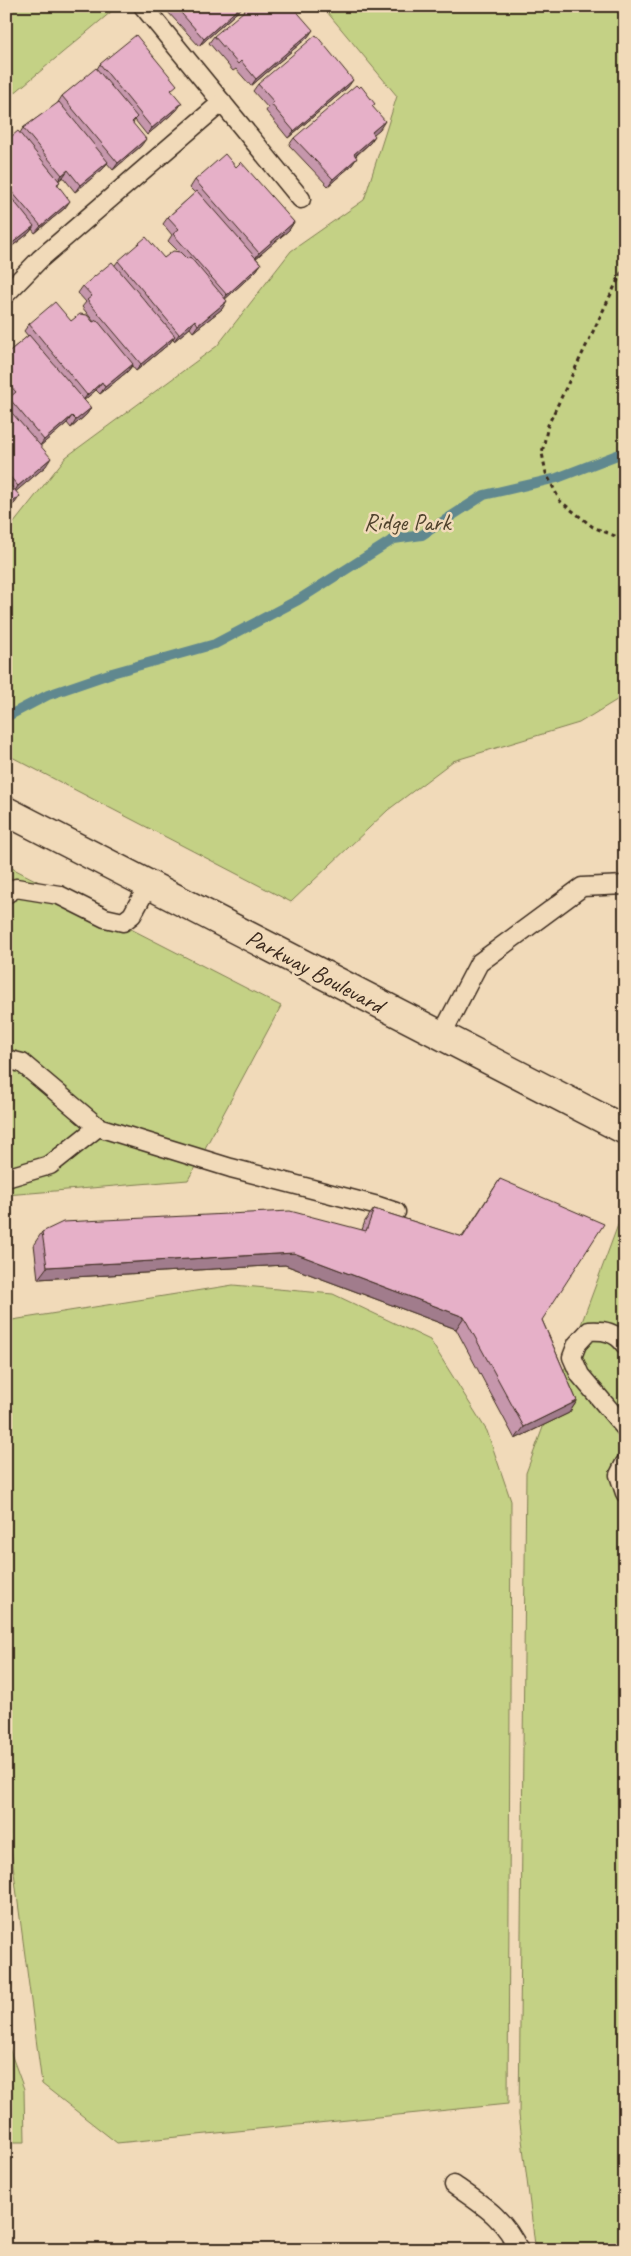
<svg xmlns="http://www.w3.org/2000/svg" width="631" height="2256" font-family="Caveat,sans-serif">
<rect width="100%" height="100%" fill="#f1dab9"/>
<filter id="ink" filterUnits="userSpaceOnUse"><feTurbulence type="fractalNoise" baseFrequency=".02" numOctaves="2"/><feDisplacementMap in="SourceGraphic" scale="10" xChannelSelector="R" yChannelSelector="G"/><feConvolveMatrix kernelMatrix="1 2 1 2 8 2 1 2 1" color-interpolation-filters="sRGB"/></filter>
<g filter="url(#ink)">
<g fill="#c4d185" stroke="#807e52">
<path d="M6,6h112l-112,94z"/>
<path d="M322,6h303v689l-46,28 -126,38 -65,49 -97,92 -285,-148v-221l60,-76 151,-111 74,-95 73,-51 33,-104z"/>
<path d="M6,865l275,141 -93,174 -182,15z"/>
<path d="M625,1206v1044h-93l3,-5 -16,-130 7,-642z"/>
<path d="M233,1285l100,9 97,46 57,91 24,70 -3,603 -391,39 -75,-59 -36,-272v-491z"/>
<path d="M6,2040l18,49 1,53h-19z"/>
</g>
<g fill="none" stroke-linecap="round" stroke-linejoin="round">
<path stroke="#61888f" stroke-width="10" d="M6,717l42,-22 64,-22 103,-29 83,-44 96,-61 28,-4 62,-40 73,-17 68,-26"/>
<defs>
<g id="lane">
<path d="M143,6l158,193"/>
<path d="M6,294l34,-35 182,-157"/>
<path d="M6,894l10,-6 43,7 46,23 18,4 9,-7 17,-31"/>
<path d="M441,1036l38,-73 103,-76 43,-2"/>
<path d="M6,1059l16,4 76,64"/>
<path d="M6,1178l44,-13 48,-38 133,41 147,38 18,6"/>
<path d="M625,1345c-9,-13 -21,-15 -36,-14l-12,13 -5,13 8,18 45,53"/>
<path d="M625,1463l-6,12 6,18"/>
<path d="M454,2185c28,20 50,32 65,65"/>
</g>
<path id="secondary" d="M6,811l619,319"/>
</defs>
<use href="#lane" stroke="#3b2a1e" stroke-width="21"/>
<use href="#secondary" stroke="#3b2a1e" stroke-width="31"/>
<path stroke="#3b2a1e" stroke-width="3" stroke-dasharray="4 4" stroke-linecap="butt" d="M625,265l-77,160 -6,28 4,20 14,28 33,26 32,13"/>
<use href="#lane" stroke="#f1dab9" stroke-width="18"/>
<use href="#secondary" stroke="#f1dab9" stroke-width="28"/>
</g>
<g fill="#c697ac" stroke="#3b2a1e">
<path d="M170,6h74l-45,40 -32,-35z"/>
<path d="M214,36l94,1 -57,49 -15,-17 -3,2 -24,-28z"/>
<path d="M100,64l72,28 5,18 -30,25 -12,-15 -2,3 8,23 -28,24 -6,-7 -4,6 -28,23 -12,-15 -4,3 -1,5 7,23 -30,25 -3,-4 -3,4 -23,18v-110l14,-8 3,-5 34,-24 5,-8 35,-27z"/>
<path d="M258,84l90,3 -60,51 -22,-27 2,-3 -15,-17z"/>
<path d="M373,107l7,22 -7,5 -3,9 -14,13 -4,9 -24,21 -39,-41 5,-7z"/>
<path d="M236,167l58,55 -5,8 -33,28 5,6 -5,7 -31,28 -3,10 -29,23 -3,-4 -16,13 -2,-2 -2,4 -34,28 -4,-5 -4,5 -28,23 -4,-4 -12,10 7,8 -5,7 -15,13 -4,-5 -27,23 6,20 -30,25 -1,12 -9,7v-108l3,-4 -3,-4v-40l22,-18 -4,-5 5,-7 42,-3 22,1h1l-12,-15 4,-5 -8,-9 5,-7 32,-21 3,-4 46,-3 14,-7 -10,-10 4,-6 -9,-11 5,-7 27,-24 -5,-5 5,-8z"/>
<path d="M500,1179l42,141 35,81 -8,12 -54,26 -59,-110 -171,-64 -247,14 -4,-35 8,-12 320,-2 3,-9 9,-12 88,28z"/>
</g>
<g fill="#a17b8c" stroke="#3b2a1e">
<path d="M241,6h3l-45,40 5,-7z"/>
<path d="M313,30l-5,7 -57,49 5,-7z"/>
<path d="M353,80l-5,7 -60,51 6,-7z"/>
<path d="M182,103l-5,7 -30,25 5,-7z"/>
<path d="M385,121l-5,8 -13,11 5,-8z"/>
<path d="M375,136l-5,7 -21,18 5,-7z"/>
<path d="M146,139l-5,7 -28,24 5,-7z"/>
<path d="M357,158l-5,7 -24,21 5,-7z"/>
<path d="M108,162l-5,7 -28,23 5,-7z"/>
<path d="M68,170l-5,7 -6,5 5,-7z"/>
<path d="M70,201l-5,7 -30,25 6,-7z"/>
<path d="M294,222l-5,8 -35,30 5,-7z"/>
<path d="M34,226l-5,7 -23,18v-3z"/>
<path d="M261,264l-5,7 -34,31 5,-7z"/>
<path d="M227,301l-5,8 -29,23 5,-7z"/>
<path d="M195,320l-5,8 -16,13 5,-7z"/>
<path d="M175,336l-5,7 -34,28 5,-7z"/>
<path d="M133,364l-5,7 -28,23 5,-7z"/>
<path d="M102,382l-6,8 -14,12 5,-7z"/>
<path d="M91,408l-5,7 -15,13 5,-8z"/>
<path d="M72,416l-5,7 -28,24 5,-7z"/>
<path d="M51,458l-5,8 -33,28 5,-8z"/>
<path d="M20,496l-5,7 -9,7v-2z"/>
<path d="M294,1253l170,64 -8,12 -171,-64 -247,14 9,-12z"/>
<path d="M577,1401l-8,12 -54,26 9,-12z"/>
</g>
<g fill="#e6b0c8" stroke="#3b2a1e">
<path d="M175,6h66l-37,33z"/>
<path d="M250,6h42l21,24 -57,49 -15,-18 -3,3 -24,-28z"/>
<path d="M136,35l41,50 -6,5 11,13 -30,25 -52,-64z"/>
<path d="M316,35l37,45 -59,51 -23,-27 3,-2 -16,-18z"/>
<path d="M96,68l41,49 -5,5 14,17 -28,24 -56,-67z"/>
<path d="M356,85l3,3 2,-2 14,18 -3,2 13,15 -13,11 3,4 -21,18 3,4 -24,21 -39,-41z"/>
<path d="M59,102l49,60 -28,23 -12,-15 -6,5 -39,-47z"/>
<path d="M18,131l42,51 -3,2 13,17 -29,25 -35,-41v-44z"/>
<path d="M225,154l11,13 5,-5 53,60 -35,31 -64,-73z"/>
<path d="M6,191l28,35 -28,22z"/>
<path d="M197,191l64,73 -34,31 -54,-61 6,-5 -11,-12z"/>
<path d="M146,237l18,21 9,-7 7,1 7,7 3,-2 37,44 -29,24 -3,-5 -16,14 -61,-73z"/>
<path d="M112,262l63,74 -34,28 -54,-64 5,-4 -9,-10z"/>
<path d="M55,302l16,19 9,-7 7,1 6,7 4,-2 36,44 -28,23 -3,-5 -15,13 -58,-71z"/>
<path d="M29,335l62,73 -15,12 -4,-4 -28,24 -35,-42 7,-6 -10,-11v-9l4,-3 -4,-4v-11z"/>
<path d="M6,406l45,52 -33,28 -12,-14z"/>
<path d="M6,480l14,16 -14,12z"/>
<path d="M500,1179l104,45 -62,96 35,81 -53,26 -60,-110 -170,-64 -247,14 -5,-35 21,-10 227,-11 76,20 8,-22 89,28z"/>
</g>
</g>
<g text-anchor="middle" dominant-baseline="central" stroke-width="5" stroke-linejoin="round" paint-order="stroke">
<g font-size="24" fill="#50432d" stroke="#f1dab9">
<text x="407" y="522">Ridge Park</text>
</g>
<g font-size="24" fill="#3b2a1e" stroke="#f1dab9">
<text transform="translate(315 971) rotate(28)">Parkway Boulevard</text>
</g>
</g>
<rect width="631" height="2256" fill="none" stroke="#f1dab9" stroke-width="25"/>
<rect x="12" y="12" width="606" height="2231" fill="none" stroke="#3b2a1e" stroke-width="2" filter="url(#ink)"/>
</svg>
